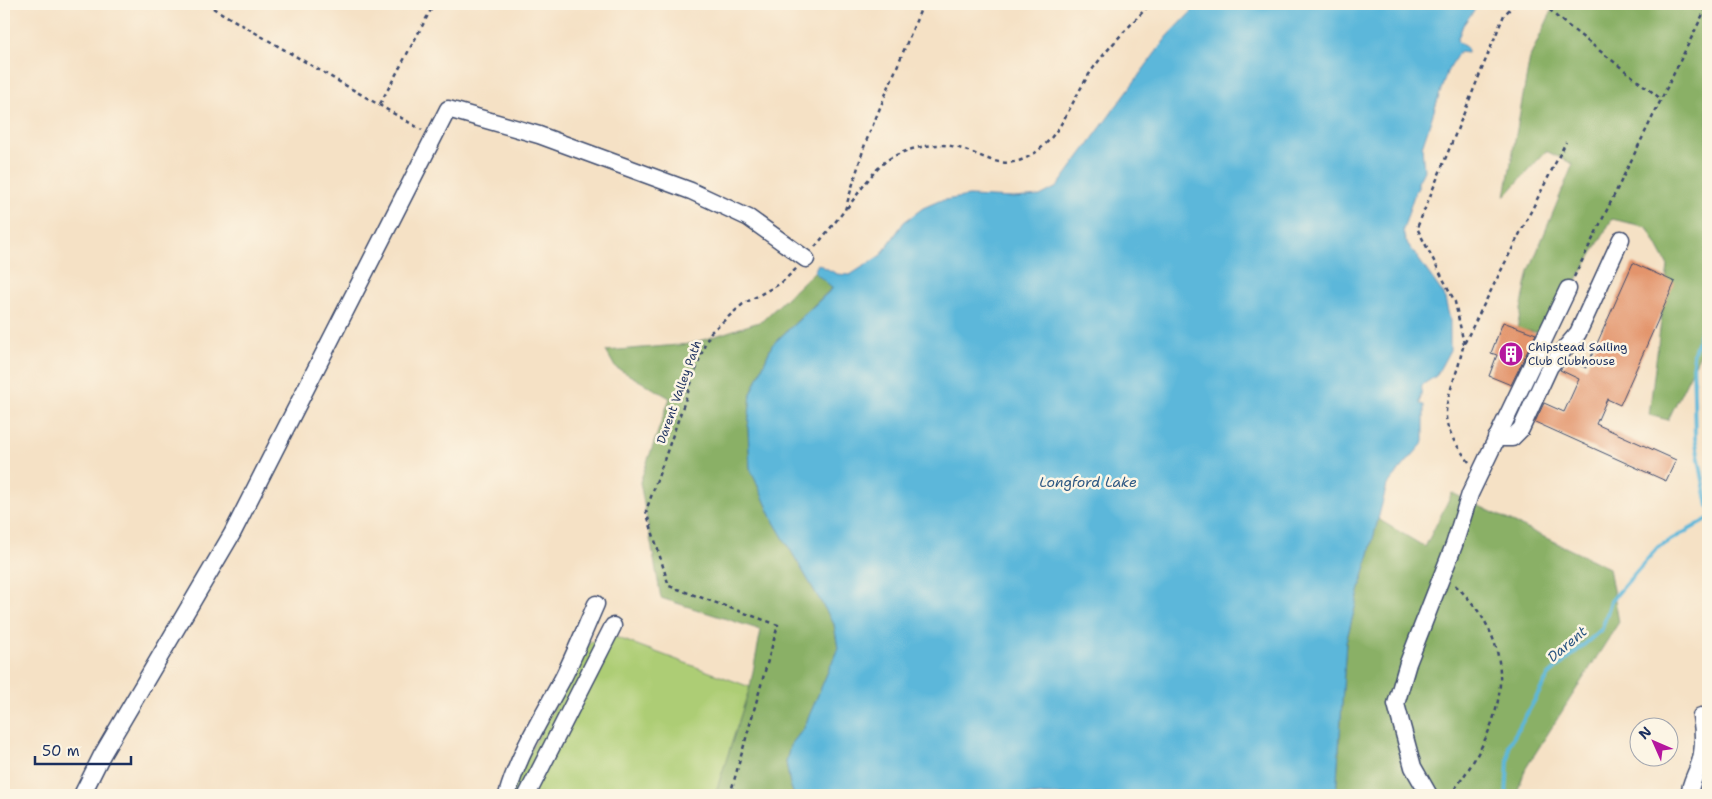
<svg xmlns="http://www.w3.org/2000/svg" width="1712" height="799" font-family="'Shantell Sans',sans-serif">
<rect width="100%" height="100%" fill="#fcf5e5"/>
<filter id="ink" filterUnits="userSpaceOnUse"><feTurbulence type="fractalNoise" baseFrequency=".02" numOctaves="2"/><feDisplacementMap in="SourceGraphic" scale="10" xChannelSelector="R" yChannelSelector="G"/><feConvolveMatrix kernelMatrix="1 2 1 2 8 2 1 2 1" color-interpolation-filters="sRGB"/></filter>
<filter id="wash" filterUnits="userSpaceOnUse"><feTurbulence type="fractalNoise" baseFrequency=".0096" numOctaves="4" result="noise"/><feDisplacementMap in="SourceGraphic" scale="20" xChannelSelector="R" yChannelSelector="G"/><feGaussianBlur stdDeviation="1.12" result="paint"/><feColorMatrix in="noise" values="0 0 0 0 0 0 0 0 0 0 0 0 0 0 0 0 0 1.4 0 .05"/><feComposite in="paint" operator="in"/></filter>
<g filter="url(#wash)">
<rect width="100%" height="100%" fill="#f5e1c5"/>
<path fill="#adcd75" stroke="#647e6a" d="M610,635l140,52 -35,108h-205l16,-36 64,-117z"/>
<g fill="#8ab066" stroke="#527062">
<path d="M1555,4h153v334l-40,82 -19,-5 19,-149 -21,-39 -35,-8 -66,115 -29,-5 12,-58 44,-107 -27,-13 -41,45 25,-139z"/>
<path d="M814,272l19,15 -61,58 -21,49 -3,35 2,39 24,54 60,102 4,24 -34,80 -14,18 -4,16 4,22 4,11h-79l35,-108 11,-57 -100,-32 -21,-116 30,-84 -55,-31 -9,-16 84,-7 72,-23z"/>
<path d="M1452,493l157,75 10,54 -93,146 -10,27h-180l10,-153 32,-123 47,28z"/>
</g>
<path fill="#5cb7da" stroke="#3c739c" d="M1199,4h280l-16,21 -6,16 10,7v5l-8,-1 -12,20 -25,75 2,24 -6,11v6l-3,4 -12,38 2,10 39,55 6,25v30l-14,26 -14,9 -2,19 4,1v37l-37,43 -41,157 -10,153h-542l-4,-11 -4,-22 4,-16 14,-18 34,-80 -4,-24 -60,-102 -24,-54 -2,-39 3,-35 21,-49 61,-57 -19,-16 4,-8 19,10 13,1 31,-20 23,-33 19,-14 16,-7 30,-5 45,2 26,-2 17,-9 110,-150z"/>
<g fill="none" stroke-linecap="round" stroke-linejoin="round">
<g stroke="#5cb7da" stroke-width="4">
<path d="M1708,306l-15,50 2,82 13,68"/>
<path d="M1506,795l3,-50 40,-70 53,-46 9,-28 47,-54 50,-28"/>
</g>
</g>
<g id="blocks">
<g fill="#e3946c">
<path d="M1633,263l42,19 -55,123 -13,-6 -11,25 80,36 -10,21 -131,-59 9,-19 20,9 15,-33 -19,-9 8,-10 18,8z"/>
<path d="M1503,322l33,12 -25,51 -22,-9 8,-21 -6,-2z"/>
</g>
</g>
</g>
<g filter="url(#ink)">
<use href="#blocks" fill-opacity="0" stroke="#3c4a6d" stroke-width="1"/>
<g fill="none" stroke-linecap="round" stroke-linejoin="round">
<defs>
<g id="minor">
<path d="M1496,438h16l9,-9 29,-63 28,-33 43,-94"/>
<path d="M82,795l20,-40 130,-221 216,-425 91,26 152,56 58,27 57,41"/>
<path d="M507,795c12,-42 35,-78 56,-117 12,-24 22,-49 33,-74"/>
<path d="M527,795l86,-169"/>
<path d="M1429,795l-16,-28 -17,-63 12,-41 46,-118 16,-51 98,-205"/>
<path d="M1689,795c1,-10 5,-17 9,-27 7,-17 6,-34 3,-52"/>
</g>
</defs>
<use href="#minor" stroke="#3c4a6d" stroke-width="19"/>
<g stroke="#3c4a6d" stroke-width="2.5" stroke-dasharray="4 4" stroke-linecap="butt">
<path d="M206,4l216,126"/>
<path d="M1544,4l13,13 104,82"/>
<path d="M380,104l54,-100"/>
<path d="M847,208c12,-15 24,-35 39,-47 17,-12 49,-20 69,-14 26,6 45,25 73,10 32,-17 42,-54 62,-84 17,-25 40,-47 60,-69"/>
<path d="M815,247l30,-37 20,-66 58,-140"/>
<path d="M1574,277l134,-273"/>
<path d="M1464,344l-9,-42 -38,-74 87,-213 11,-11"/>
<path d="M1469,462c-30,-39 -27,-47 -12,-92 3,-8 4,-17 7,-26l102,-202"/>
<path d="M730,795l48,-170 -109,-39 -23,-75 59,-167 6,-12 32,-28 38,-21 16,-15"/>
<path d="M1450,795c54,-69 77,-144 4,-211"/>
</g>
<use href="#minor" stroke="#fff" stroke-width="16"/>
</g>
</g>
<defs>
<symbol id="building-disc" viewBox="-11 -11 22 22"><circle r="9.5" fill="#b5179e" stroke="#fcf5e5"/><path d="M-4-6H4V6H1V3H-1V6H-4ZM-2.5-4.3h1.7v1.8h-1.7ZM.8-4.3h1.7v1.8H.8ZM-2.5-1h1.7V.8h-1.7ZM.8-1h1.7V.8H.8Z" fill="#fff"/></symbol>
</defs>
<g fill-rule="evenodd">
<use href="#building-disc" x="1497" y="340" width="28" height="28"/>
</g>
<g text-anchor="middle" dominant-baseline="central" stroke-width="5" stroke-linejoin="round" paint-order="stroke">
<g font-size="12" fill="#1b2f5e" stroke="#fcf5e5" text-anchor="start">
<text x="1528" y="347">Chipstead Sailing<tspan x="1528" dy="14">Club Clubhouse</tspan></text>
</g>
<g font-size="12" fill="#1b2f5e" stroke="#fcf5e5">
<text transform="translate(679 392) rotate(-70)">Darent Valley Path</text>
</g>
<g font-size="14" font-style="italic" fill="#2e5883" stroke="#fcf5e5">
<text x="1088" y="482">Longford Lake</text>
<text transform="translate(1567 644) rotate(-40)">Darent</text>
</g>
</g>
<rect width="1712" height="799" fill="none" stroke="#fcf5e5" stroke-width="20"/>
<g transform="translate(1654 742) rotate(315)"><circle r="24" fill="#fcf5e5" stroke="#a2a6af"/>
<path d="M0-4L9 19L0 12L-9 19Z" fill="#b5179e"/>
<text y="-8" font-size="14" font-weight="bold" text-anchor="middle" fill="#1b2f5e">N</text>
</g>
<path d="M35 756v8h96v-8" fill="none" stroke="#1b2f5e" stroke-width="2.5"/>
<text x="42" y="756" font-size="15" fill="#1b2f5e" stroke="#fcf5e5" stroke-width="4" paint-order="stroke">50 m</text>
</svg>
